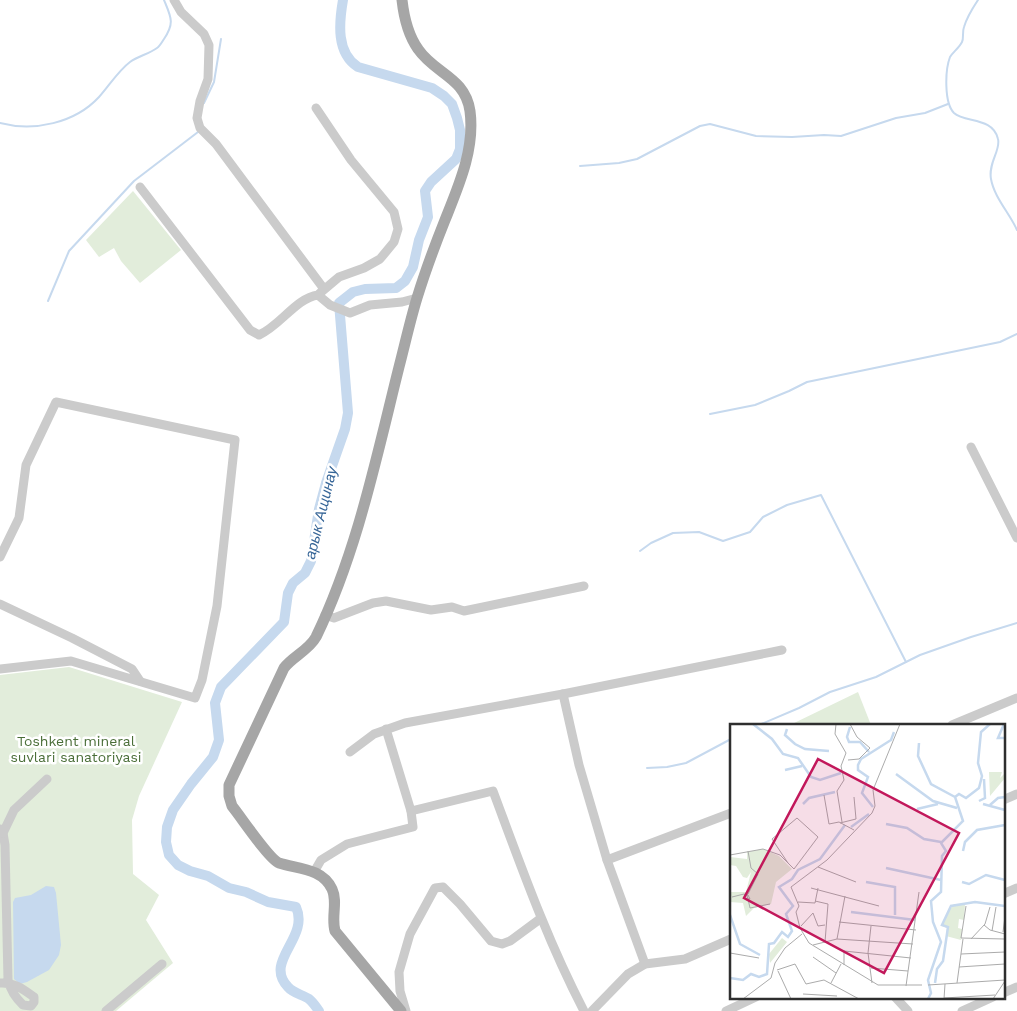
<svg xmlns="http://www.w3.org/2000/svg" width="1017" height="1011" font-family="'Work Sans',sans-serif">
<rect width="100%" height="100%" fill="#fff"/>
<g fill="#e2eddb">
<path d="M133,191l48,59 -41,33 -19,-22 -7,-13 -15,9 -13,-17z"/>
<path d="M69,667l113,35 -43,94 -7,24 1,54 26,21 -13,25 27,43 -57,48h-116v-336z"/>
<path d="M858,692l13,33h-81z"/>
</g>
<path fill="#c6d9ee" d="M46,886l8,1 2,6 5,52 -2,10 -10,15 -22,12 -7,2 -6,-5 -1,-77 2,-4 16,-3z"/>
<g fill="none" stroke-linecap="round" stroke-linejoin="round">
<g stroke="#c6d9ee" stroke-width="2">
<path d="M978,0c-6,9 -11,17 -14,27 -2,5 0,11 -2,15 -3,6 -9,10 -12,15 -5,13 -6,46 4,56 11,10 39,4 44,26 3,11 -10,24 -7,40 3,18 19,35 26,51"/>
<path d="M204,103l10,-21 7,-43"/>
<path d="M0,123c34,9 75,0 99,-26 10,-11 19,-26 31,-35 8,-6 19,-8 27,-14 3,-2 5,-6 7,-9 11,-16 7,-22 0,-39"/>
<path d="M580,166l39,-3 18,-4 63,-33 10,-2 46,12 36,1 32,-2 17,1 55,-18 29,-5 23,-9"/>
<path d="M48,301l21,-50 65,-70 64,-49"/>
<path d="M710,414l45,-9 34,-14 18,-9 193,-40 17,-8"/>
<path d="M640,551l11,-8 22,-10 26,-1 24,9 27,-9 13,-15 24,-12 34,-10 85,167"/>
<path d="M759,725l40,-17 31,-16 46,-15 44,-22 51,-18 46,-14"/>
<path d="M647,768l20,-1 19,-4 45,-24"/>
</g>
<path stroke="#c6d9ee" stroke-width="10" d="M319,1011c-3,-4 -6,-9 -10,-12 -6,-4 -16,-6 -21,-12 -25,-26 22,-49 8,-80l-28,-5 -22,-10 -17,-4 -21,-12 -18,-5 -12,-6 -9,-10 -3,-13 1,-15 6,-17 18,-26 22,-27 6,-17 -4,-37 6,-16 63,-65 4,-29 5,-10 12,-10 6,-12 8,-52 7,-26 19,-54 3,-16 -9,-110 14,-11 12,-3 31,-1 9,-7 8,-14 6,-27 9,-23 -3,-26 6,-9 25,-23 4,-10v-19l-3,-12 -5,-14 -8,-8 -12,-8 -74,-21c-22,-14 -19,-44 -15,-67"/>
<g stroke="#cbcbcb" stroke-width="9">
<path d="M174,0l7,12 23,22 5,11 -1,34 -8,22 -3,17 3,10 16,16 108,145"/>
<path d="M316,108l35,52 43,52 4,17 -4,13 -14,17 -16,9 -25,9 -19,16"/>
<path d="M140,187l110,143 9,5c21,-9 37,-37 59,-40l12,10 20,8 20,-8 32,-3 15,-4"/>
<path d="M971,447l46,91"/>
<path d="M0,557l19,-39 7,-53 30,-63 179,38 -18,166 -15,74 -7,18 -124,-37 -71,8"/>
<path d="M0,604l72,34 60,31 8,12"/>
<path d="M325,615l9,3 39,-15 13,-2 45,9 21,-3 12,4 120,-25"/>
<path d="M563,694l16,71 28,95 38,104"/>
<path d="M952,725l65,-27"/>
<path d="M350,752l24,-18 31,-11 158,-29 219,-44"/>
<path d="M1003,800l14,-6"/>
<path d="M411,811l82,-20c28,75 54,149 91,220"/>
<path d="M0,829l3,4 2,12 3,135c3,11 7,17 15,25l8,1 3,-4v-5c-11,-8 -20,-15 -34,-14"/>
<path d="M3,833l11,-23 33,-31"/>
<path d="M607,860l124,-47"/>
<path d="M314,872l7,-12 26,-16 66,-17 -2,-16 -25,-82"/>
<path d="M1003,894l14,-6"/>
<path d="M1003,993l14,-6"/>
<path d="M895,997l13,14"/>
<path d="M106,1011l56,-47"/>
<path d="M406,1011l-6,-20 -1,-19 11,-38 25,-46 8,-1 17,17 31,37 11,3 8,-3 30,-22"/>
<path d="M592,1011l36,-37 17,-10 40,-5 46,-20"/>
<path d="M726,1011l30,-14"/>
<path d="M962,1011l31,-14"/>
</g>
<path stroke="#a6a6a6" stroke-width="11" d="M401,1011l-66,-80c-4,-14 3,-29 -3,-42 -10,-21 -34,-20 -53,-26 -10,-4 -38,-46 -47,-57l-3,-10v-11l55,-117c8,-11 25,-18 32,-31 41,-85 60,-178 83,-270 6,-23 11,-46 18,-69 8,-26 18,-53 28,-78 14,-35 30,-71 25,-109 -5,-34 -35,-37 -52,-62 -10,-14 -14,-31 -16,-49"/>
</g>
<g text-anchor="middle" dominant-baseline="central" stroke-width="5" stroke-linejoin="round" paint-order="stroke">
<g font-size="14" fill="#4a6e38" stroke="#fff">
<text x="76" y="741">Toshkent mineral<tspan x="76" dy="16">suvlari sanatoriyasi</tspan></text>
</g>
<g font-size="15" font-style="italic" fill="#366597" stroke="#fff">
<text transform="translate(321 513) rotate(-76)">арык Ащинау</text>
</g>
</g>
<g transform="translate(730 724)">
<rect width="275" height="275" fill="#fff"/>
<path d="M259,48h13l-2,6 5,-5v5l-15,18zM33,125l16,7 13,13 -16,13 -5,22 -17,4 -8,8 -3,-13 -13,-1v-10h16l5,-20 -4,6 -4,-1 -7,-11 -6,-1v-8l17,2v-7zM224,180h11l-1,16 -5,-1 -1,9 4,1 -1,11 -15,-4 1,-8 -5,-2 4,-11zM52,214l5,4 -17,21 -1,-9z" fill="#e2eddb"/>
<path fill="none" stroke="#c6d9ee" stroke-width="2.5" d="M23,0l19,15 11,15 15,4 13,19 9,3 21,-7M274,0l-6,14h7M120,3l-3,10 2,5h11l9,10M57,5l-2,6 10,9 10,5 24,2M189,19l-1,13 13,28 24,13M55,46l17,-4M166,50l37,27 24,7M249,77l6,-3 -1,-19M73,80l6,-6 26,-6M253,80l22,6M260,81l8,-7 7,-1M143,83l-11,-14 6,-16 -10,-7v-5l3,-6 30,-19 3,-8M187,85l21,-5M156,100l21,4 17,11 17,3M121,103l18,-13M233,127l2,-9 12,-12 28,-5M156,144l55,12M136,158l29,5v28M232,158l7,2 17,-9 19,5M121,188l64,8M0,191l10,29 20,11M0,254l13,2 8,-6 8,3 8,-3 2,-30 5,-1 8,-11 6,5 4,-6 -6,-17 7,-8 -14,-19 13,-8 6,-9 22,-11 25,-34M205,259l2,-14 6,-8 5,-34 -6,-2 9,-19 24,-4 30,4M198,275l3,-6 -3,-13 13,-38 -8,-20 -2,-21 10,-9 1,-36 4,-5 -5,-8 22,-22 -8,-24 4,-3 7,4 13,-10 3,-12 -4,-13 3,-31 9,-8"/>
<path fill="none" stroke="#ababab" stroke-width="1" d="M106,0l-1,10 11,19 -5,13 3,14 -7,11 5,31M170,0l-27,66 2,16 -3,7 -45,47 -36,27 8,19 -3,6 4,16 9,15 69,42h44M118,36l11,-1 11,-11 -13,-11 -7,-13M94,71l5,29 10,-2 15,8M110,99l16,-4 -2,-22M0,131l33,-6 17,6 14,14 24,-32 -21,-19 -25,21 16,24M88,143l38,15M81,164l68,18M2,173l12,-3 3,1h1l2,4h-2l-1,-3v-1l1,-1 10,-20 -7,-6 -3,-17M18,175l2,9 20,-4M85,177l13,3 -3,38M68,178l17,1 3,-15M236,182l-5,32 44,1M109,198l77,8M254,201l6,5 15,4M71,202l12,-13 5,13 7,-1M141,202l-3,27 4,30M262,207l4,-24M273,208l2,-15M107,215l8,-43M241,215l14,-15 5,-17M83,221l24,-6 76,5M0,229l29,5M231,230l44,-2M83,233l23,16M114,241v-14l67,7M229,243l46,-3M141,244l37,3M47,246l18,-6 11,20 18,-4 35,19M48,247l13,28M101,259l10,-19M227,259l6,-44M198,261l77,-5M176,262l13,-94M73,270l34,2M214,274l51,-3M13,275l28,-21 4,-15 10,-15 17,-14M214,275l1,-15M263,275l12,-18"/>
<path fill="#c2185b" fill-opacity="0.15" stroke="#c2185b" stroke-width="2.5" d="M88,35l141,74 -75,140 -140,-75z"/>
<rect width="275" height="275" fill="none" stroke="#2e2e2e" stroke-width="2.5"/>
</g>
</svg>
